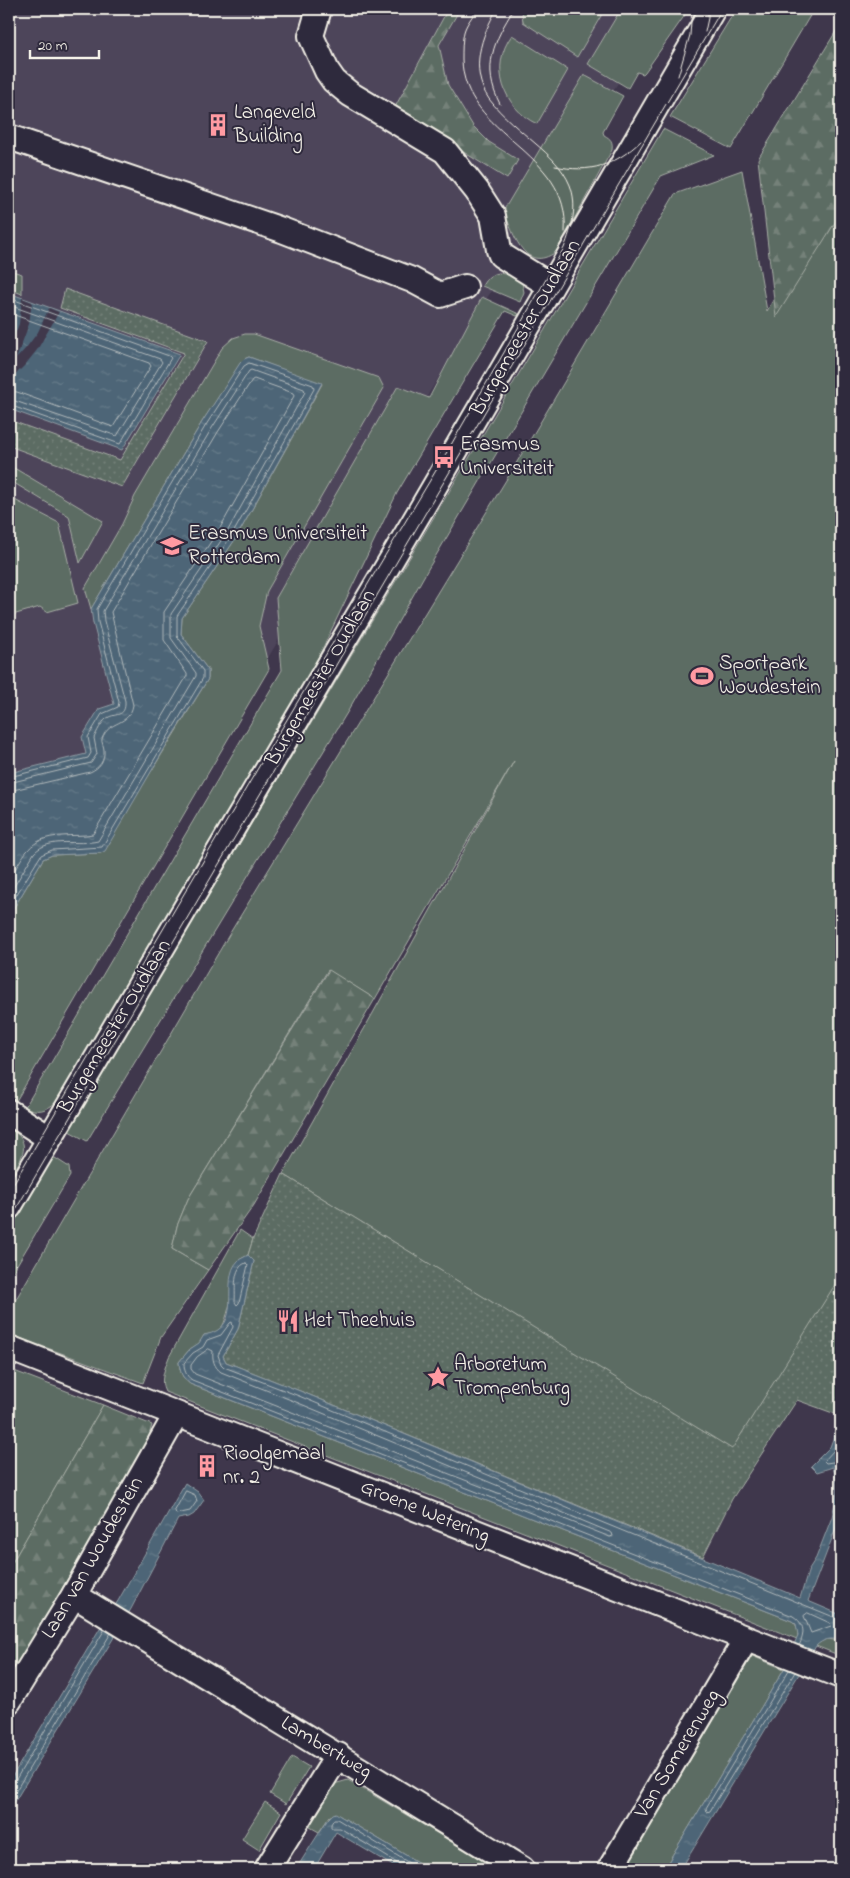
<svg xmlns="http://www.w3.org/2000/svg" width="850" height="1878" font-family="'Indie Flower',sans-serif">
<defs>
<pattern id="forest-firs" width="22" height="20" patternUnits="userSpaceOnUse" patternTransform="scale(1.25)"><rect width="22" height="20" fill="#5c6c63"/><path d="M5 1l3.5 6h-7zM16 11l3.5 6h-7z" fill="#748179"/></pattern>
<pattern id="park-dots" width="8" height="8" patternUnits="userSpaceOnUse" patternTransform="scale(1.25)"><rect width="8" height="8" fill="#5c6c63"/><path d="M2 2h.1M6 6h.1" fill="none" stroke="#748179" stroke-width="1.8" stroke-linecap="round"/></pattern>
<pattern id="water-ripples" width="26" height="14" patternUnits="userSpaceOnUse" patternTransform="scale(1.25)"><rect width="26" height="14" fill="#4d6577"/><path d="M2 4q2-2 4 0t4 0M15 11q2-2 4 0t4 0" fill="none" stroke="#677c8a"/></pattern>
</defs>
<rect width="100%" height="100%" fill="#3f374c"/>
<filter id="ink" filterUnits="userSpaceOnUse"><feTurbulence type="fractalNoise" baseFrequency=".02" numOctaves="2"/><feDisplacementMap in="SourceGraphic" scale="10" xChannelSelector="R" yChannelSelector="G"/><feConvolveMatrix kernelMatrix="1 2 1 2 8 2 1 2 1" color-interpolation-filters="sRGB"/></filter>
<g filter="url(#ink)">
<path fill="#4d445a" d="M9,9h654l-654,1074z"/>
<g fill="#5c6c63" stroke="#a8aea6">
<path d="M525,9h80l-28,48 -54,-35 -1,-8z"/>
<path d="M621,9h65l-1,6 -40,57 -2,2 -6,-2 -9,16 -40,-24z"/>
<path d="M738,9h76l-83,140 -61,-32 60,-98z"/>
<path d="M512,35l56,35 -31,54c-34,-16 -48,-58 -25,-89z"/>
<path d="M584,75l39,21 -20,36 1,3c7,4 9,6 8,15l-56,102c-32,22 -42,-18 -52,-40l1,-4z"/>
<path d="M663,129l51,26 -53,21 -233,393 -80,142 -261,430 -18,-10 1,-3 411,-690z"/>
<path d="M742,170l25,141 74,-132v1100l-109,171 -449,-276 231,-413 -139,238 -47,-29 -140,229 -11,27 -5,23 36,21 -47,67 -18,46 -134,-49v-23l221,-378 284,-466 161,-273z"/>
<path d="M9,270l13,4v20l-13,-5z"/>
<path d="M499,273l11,2 12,8 2,9 -4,10 -38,-16c5,-9 8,-11 17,-13z"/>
<path d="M482,297l37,17 -2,2 -12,-5 -108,182 -80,167 -261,442c-10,9 -18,11 -31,5l257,-437 -6,-72 122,-212 31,12z"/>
<path d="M245,334h9l125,44 5,10 -117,203 -8,35 10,43 -253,432 -7,-4v-181l34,-57 9,-4 49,-2 107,-174v-9l-27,-36 1,-16 54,-80 86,-154 -73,-27 -5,2 -42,63 -111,187 -6,-21 37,-64 13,-28 87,-148 11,-10z"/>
<path d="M9,465l94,56 -23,42 -11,-47 -60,-36z"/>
<path d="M9,497l50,26 19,80 -31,9 -7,-5 -31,9v-79l6,-11 -6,-4z"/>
<path d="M9,1131c5,0 7,1 11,6 10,14 -4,29 -11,42z"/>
<path d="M52,1158h3l14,9 1,9 -61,102v-47z"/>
<path d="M240,1230l13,9 -5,16 -9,5c-4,15 -10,62 -20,71 -4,3 -10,3 -15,4l-4,8 -10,6 -11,13c1,10 3,16 11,22l602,237c6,5 7,10 5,18l-632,-247c-6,-11 0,-24 4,-35z"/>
<path d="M9,1369l94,36 -94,163z"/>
<path d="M827,1639l14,2v15l-25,-10 4,-4z"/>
<path d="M752,1656l32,13 -120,200h-39z"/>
<path d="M292,1757l17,10 -23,37 -16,-10z"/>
<path d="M348,1780l149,89h-68l-89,-53h-10l-11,16 -9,-5v-3l24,-40z"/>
<path d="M265,1802l16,10 -22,38 -17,-11z"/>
</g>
<g fill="url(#forest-firs)" stroke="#a8aea6">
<path d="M448,9h12l-21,36 9,40 25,41 16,16 29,18 -11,19 -113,-70z"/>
<path d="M841,23v190l-65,104 -18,-158z"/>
<path d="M329,970l46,29 -121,206 -46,65 -36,-21 5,-23 11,-27z"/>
<path d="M103,1405l49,20 -5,17 -138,238v-112z"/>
</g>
<g fill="url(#park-dots)" stroke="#a8aea6">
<path d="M65,289l143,52 -86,146 -113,-41v-26l111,40 64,-107 -124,-45z"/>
<path d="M283,1174l449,275 109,-174v141l-44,-16 -65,99 -29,58 -403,-166 -74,-29 -3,-6 15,-27 16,-68 -6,-6 5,-16z"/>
</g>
<g fill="url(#water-ripples)" stroke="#909da4">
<path d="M9,293l171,61 -58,96 -113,-41z"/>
<path d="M249,357l73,26 -86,155 -54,80 -1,16 27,36v9l-39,62 -64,110 -4,2 -49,2 -9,4 -34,57v-143l77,-19 -4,-17 17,-28 15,-5 -21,-81 -2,-14 111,-187 38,-59 4,-4z"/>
<path d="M248,1255l6,6 -16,68 -15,27 3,6 74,29 500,207 9,-29 7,-11 16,-41 5,-24v-11l-4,-15 -16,5 -6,-6 19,-19 11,-29v97l-33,86 33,14v26c-9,-4 -18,-2 -25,5l-135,223h-17l120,-200 14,-34 -2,-11 -4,-3 -602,-237c-8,-6 -10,-12 -11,-22l11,-13 9,-6 5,-8c43,-7 14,-55 34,-74 3,-3 7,-4 10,-6z"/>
<path d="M185,1483l13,9 6,8 -10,14 -5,3 -11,2 -47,90 -122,202v-29l91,-154 18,-27z"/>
<path d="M336,1813l4,3 89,53h-31l-62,-37 -22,37h-18l32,-50 5,-5z"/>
</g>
<path fill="#3f374c" d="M22,298l10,4 -3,22 -13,35 10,-11 12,-16 11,-24 10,4 -22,38 -12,15 -16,16v-31l10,-26z"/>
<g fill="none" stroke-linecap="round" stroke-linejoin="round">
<g stroke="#b1b9bb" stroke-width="1">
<path d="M9,298l160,58 2,2 -51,86 -111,-39"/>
<path d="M9,305l151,54 2,3 -45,74 -108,-37"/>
<path d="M9,313l140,50 2,3 -38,61 -96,-35 -8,-1"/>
<path d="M9,777l79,-19 3,-5 -3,-16 14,-23 16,-7 1,-5 -21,-80 -1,-13 109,-184 38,-59 5,-3 64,22 1,4 -82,146 -55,81v20l26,35v7l-101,169 -50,3 -11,5 -32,52"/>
<path d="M9,783l82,-20 6,-9 -3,-16c3,-6 7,-15 12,-19 8,-7 20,0 19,-18l-21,-80 -1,-10 109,-183 37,-57 2,-1 53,19 1,3 -78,140 -56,82v24l25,35v3l-98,165c-21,5 -48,-5 -64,12l-25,42"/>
<path d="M9,791l81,-19c9,-4 15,-11 14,-22 0,-4 -3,-8 -2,-11 7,-20 27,-12 31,-34l-22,-93 107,-180 34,-52 2,-1 39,14 1,3 -74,132 -56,84v28l23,34v2l-94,158c-9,2 -21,1 -31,2 -33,1 -38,19 -53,44"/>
<path d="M246,1263l2,2 -9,38 -2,2 -2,-3c1,-12 -3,-35 11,-39z"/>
<path d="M209,1349l4,2c-1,8 1,16 8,21l75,30 316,131 1,3 -3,1 -415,-163 -4,-5v-4l6,-8z"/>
<path d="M841,1430l-6,19 -11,12 2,2 7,-1 4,2 4,13"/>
<path d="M186,1491l9,4 2,6 -7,10 -14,3 -1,-3z"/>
<path d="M808,1613l22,10 1,3 -20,7 -7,-17z"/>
<path d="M799,1646c6,-13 6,-22 -6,-30l-601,-236c-6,-4 -8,-10 -8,-17l9,-10 10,-6 4,-7 14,-5 9,-12 2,-1 1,5 -15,28 3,9 3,3 75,29 285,119 257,105"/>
<path d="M789,1670l-83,138 1,4 3,-1 85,-139"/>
<path d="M9,1784l6,-3 90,-152"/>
<path d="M9,1802l102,-169"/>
<path d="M400,1869l-3,-6 -57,-35h-9v-4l3,-5h3l82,50"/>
</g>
<defs>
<g id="minor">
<path d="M319,9l-8,27 16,35 7,10 16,13 95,57 32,40 16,25 6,34 2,5 50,31"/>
<path d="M9,137l273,93 130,50 28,15 25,-8"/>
<path d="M9,1112l40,26"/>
<path d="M9,1207l410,-694 294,-504"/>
<path d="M9,1348l832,328"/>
<path d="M74,1595l448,274"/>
<path d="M9,1701l65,-106 102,-180"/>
<path d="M267,1869l71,-114"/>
<path d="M610,1869l136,-230"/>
</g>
</defs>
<use href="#minor" stroke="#f4f1e8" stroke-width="28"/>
<use href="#minor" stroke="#2f2a3d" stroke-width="24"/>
<g stroke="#f4f1e8" stroke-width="1">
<path d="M477,9c-4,7 -11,15 -13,23 -2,8 -2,18 -2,27 1,78 109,90 103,173"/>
<path d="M705,32l3,-14v-9"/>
<path d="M678,76l12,-41 2,-26"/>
<path d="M500,104c-19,-36 -6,-64 14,-95"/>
<path d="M555,166c35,8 61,-1 86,-25"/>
<path d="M9,1191l252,-428 183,-306 120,-209c8,-20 14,-42 6,-63 -7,-17 -21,-30 -34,-41 -16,-14 -34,-28 -47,-45 -20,-29 -8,-63 8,-90"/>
<path d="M9,1221l713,-1212"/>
</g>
</g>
</g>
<defs>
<symbol id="building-bare" viewBox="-9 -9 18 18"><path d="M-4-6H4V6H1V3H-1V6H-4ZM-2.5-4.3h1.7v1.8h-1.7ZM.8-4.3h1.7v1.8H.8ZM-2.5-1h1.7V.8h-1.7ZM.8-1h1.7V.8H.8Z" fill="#ff9aa2" stroke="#2f2a3d" stroke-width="2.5" paint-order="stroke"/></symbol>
<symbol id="bus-bare" viewBox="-9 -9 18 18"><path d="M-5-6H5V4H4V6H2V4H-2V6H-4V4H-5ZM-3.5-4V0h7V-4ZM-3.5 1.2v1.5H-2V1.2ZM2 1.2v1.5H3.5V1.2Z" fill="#ff9aa2" stroke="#2f2a3d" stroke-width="2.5" paint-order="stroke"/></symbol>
<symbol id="university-bare" viewBox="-9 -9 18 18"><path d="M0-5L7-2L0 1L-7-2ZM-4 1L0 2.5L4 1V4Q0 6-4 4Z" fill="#ff9aa2" stroke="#2f2a3d" stroke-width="2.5" paint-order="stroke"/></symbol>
<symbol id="stadium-bare" viewBox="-9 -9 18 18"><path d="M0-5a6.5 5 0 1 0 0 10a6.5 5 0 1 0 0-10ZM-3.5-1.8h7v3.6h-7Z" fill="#ff9aa2" stroke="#2f2a3d" stroke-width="2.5" paint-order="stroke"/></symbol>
<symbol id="restaurant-bare" viewBox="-9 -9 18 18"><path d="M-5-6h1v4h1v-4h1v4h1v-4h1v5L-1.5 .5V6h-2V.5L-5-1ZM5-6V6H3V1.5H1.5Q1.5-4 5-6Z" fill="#ff9aa2" stroke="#2f2a3d" stroke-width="2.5" paint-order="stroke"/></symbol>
<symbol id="sight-bare" viewBox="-9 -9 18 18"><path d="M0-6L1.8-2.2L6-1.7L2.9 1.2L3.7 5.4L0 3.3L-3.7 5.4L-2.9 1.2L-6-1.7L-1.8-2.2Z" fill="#ff9aa2" stroke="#2f2a3d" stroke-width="2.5" paint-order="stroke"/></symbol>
</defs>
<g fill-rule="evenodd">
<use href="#building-bare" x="202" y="109" width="32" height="32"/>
<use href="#bus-bare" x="428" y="441" width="32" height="32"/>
<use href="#university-bare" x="156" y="530" width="32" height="32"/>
<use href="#stadium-bare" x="686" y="660" width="32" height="32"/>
<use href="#restaurant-bare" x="272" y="1305" width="32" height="32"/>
<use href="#sight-bare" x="422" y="1361" width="32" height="32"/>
<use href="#building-bare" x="191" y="1450" width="32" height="32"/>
</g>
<g text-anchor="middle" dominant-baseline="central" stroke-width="4" stroke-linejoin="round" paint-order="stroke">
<g font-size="21" fill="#f4f1e8" stroke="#2f2a3d" text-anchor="start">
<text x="234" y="113">Langeveld<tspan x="234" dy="24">Building</tspan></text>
<text x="460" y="445">Erasmus<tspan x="460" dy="24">Universiteit</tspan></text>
<text x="188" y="534">Erasmus Universiteit<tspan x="188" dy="24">Rotterdam</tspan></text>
<text x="719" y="664">Sportpark<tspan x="719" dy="24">Woudestein</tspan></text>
<text x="304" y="1321">Het Theehuis</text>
<text x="454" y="1365">Arboretum<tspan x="454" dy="24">Trompenburg</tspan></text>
<text x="223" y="1454">Rioolgemaal<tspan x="223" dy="24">nr. 2</tspan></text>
</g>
<g font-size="21" fill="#f4f1e8" stroke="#2f2a3d">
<text transform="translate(526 328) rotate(-60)">Burgemeester Oudlaan</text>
<text transform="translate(321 678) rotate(-60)">Burgemeester Oudlaan</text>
<text transform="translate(115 1027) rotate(-59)">Burgemeester Oudlaan</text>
<text transform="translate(425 1512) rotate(22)">Groene Wetering</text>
<text transform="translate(93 1558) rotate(-60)">Laan van Woudestein</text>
<text transform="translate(326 1748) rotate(31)">Lambertweg</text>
<text transform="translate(678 1754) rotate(-59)">Van Somerenweg</text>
</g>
</g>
<rect width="850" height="1878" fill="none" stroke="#2f2a3d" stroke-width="30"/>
<rect x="15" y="15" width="820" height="1848" fill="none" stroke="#f4f1e8" stroke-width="2" filter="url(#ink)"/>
<path d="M30 50v8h69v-8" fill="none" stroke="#f4f1e8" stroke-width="2.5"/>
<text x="38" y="50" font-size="15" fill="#f4f1e8" stroke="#2f2a3d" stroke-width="4" paint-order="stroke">20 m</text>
</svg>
